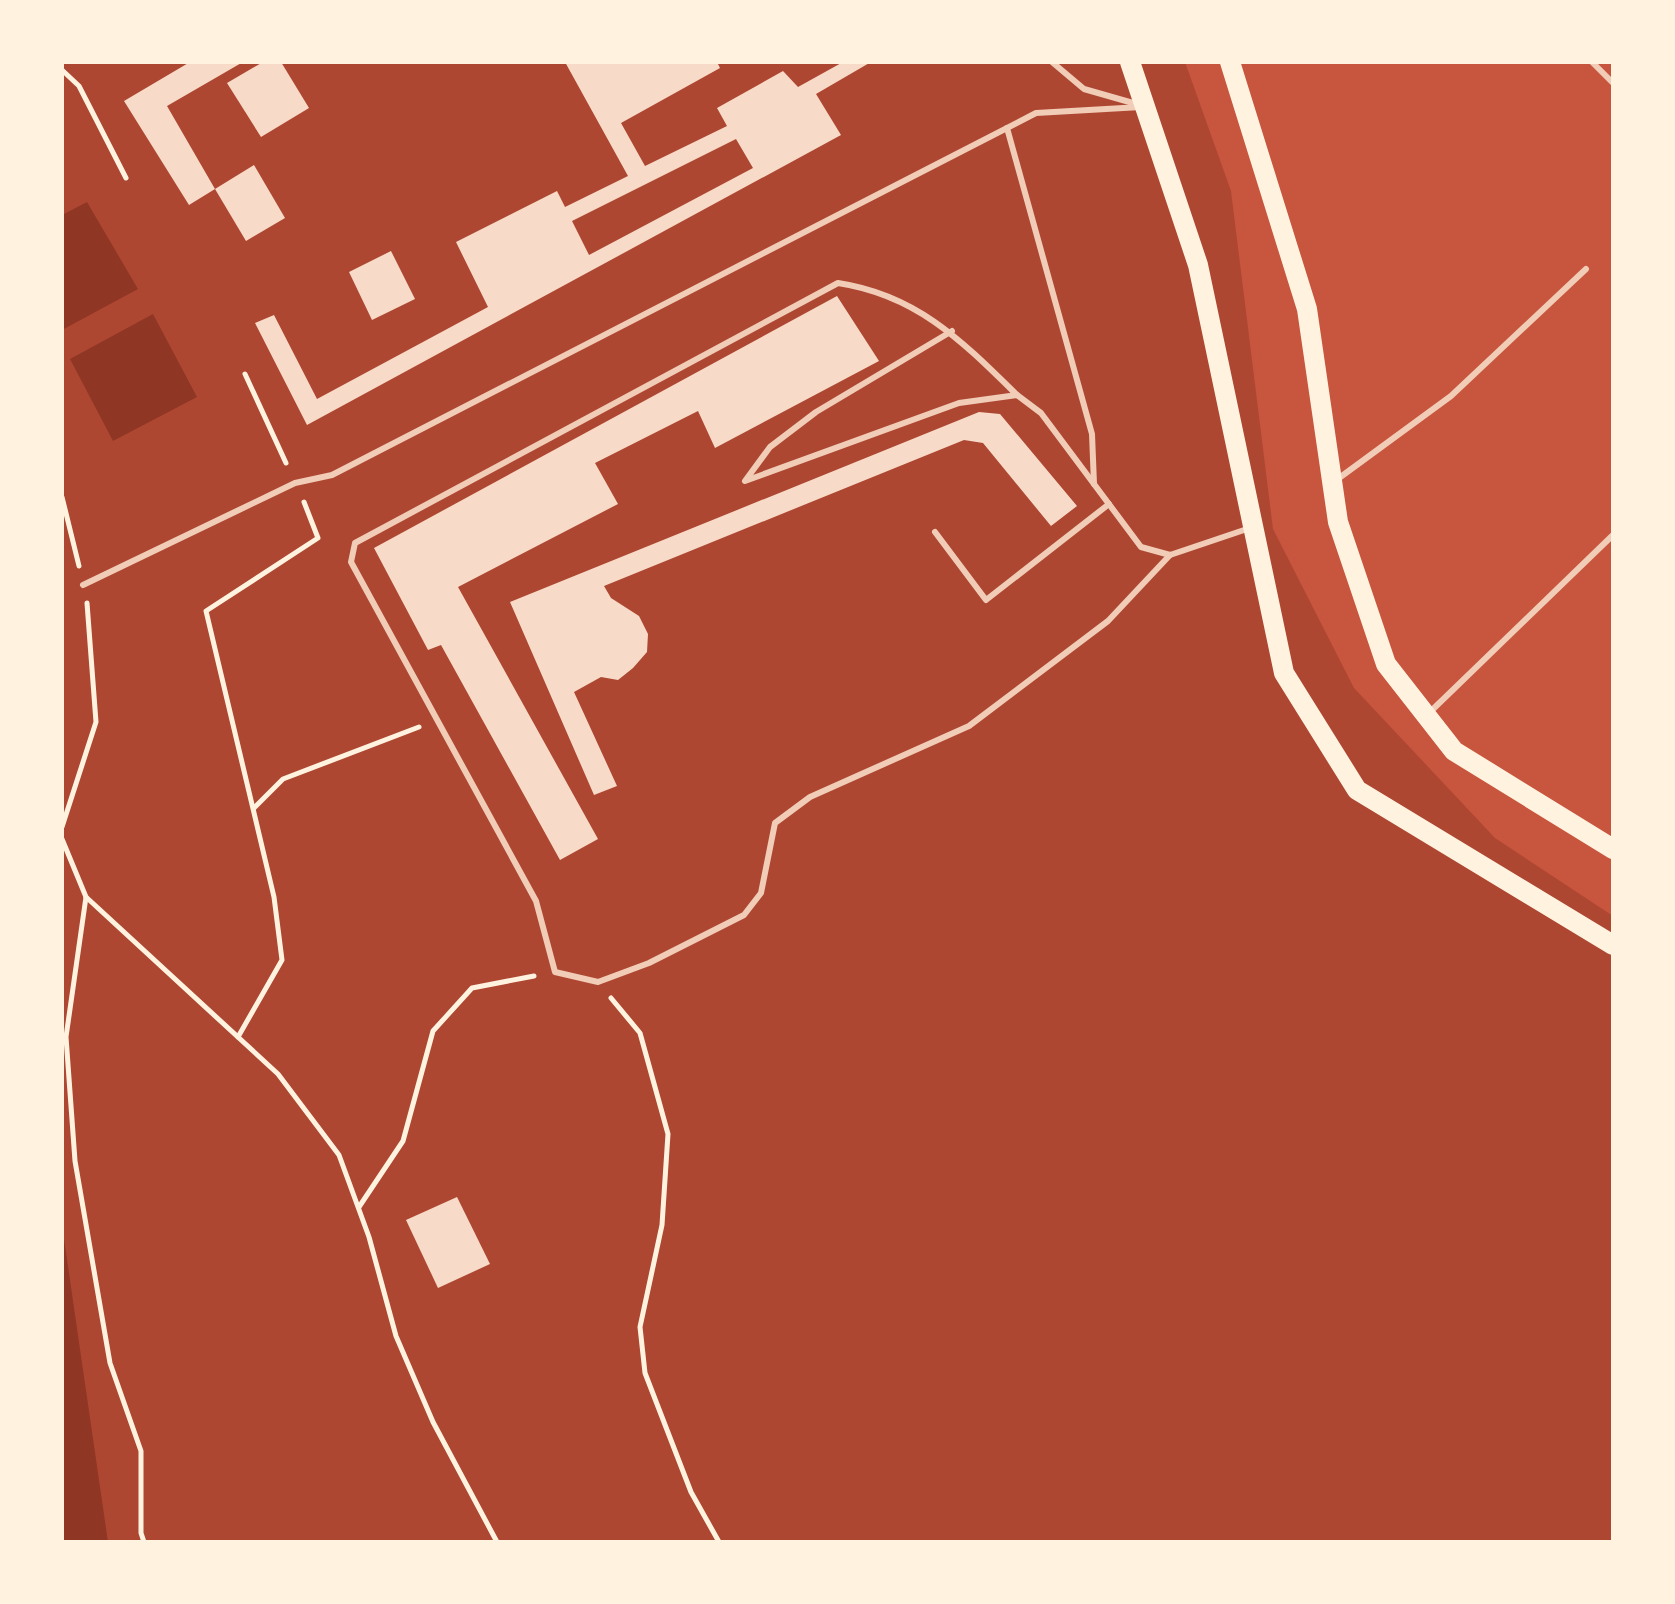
<svg xmlns="http://www.w3.org/2000/svg" width="1675" height="1604" font-family="Quicksand,sans-serif">
<rect width="100%" height="100%" fill="#c8553d"/>
<path fill="#ae4732" d="M62,62h1123l46,129 42,338 81,159 141,150 118,78v626h-1551z"/>
<g fill="#8f3625">
<path d="M87,202l51,87 -76,41v-115z"/>
<path d="M153,314l44,83 -84,44 -43,-82z"/>
<path d="M62,1225l46,317h-46z"/>
</g>
<g fill="#f7dbc8" fill-rule="evenodd">
<path d="M190,62h53l-76,44 48,83 -26,16 -65,-104z"/>
<path d="M263,62h18l28,46 -48,29 -34,-54z"/>
<path d="M565,62h152l3,6 -99,55 24,43 82,-40 -10,-18 66,-37 15,16 45,-25h28l-55,32 25,41 -534,290 -52,-102 19,-8 43,84 171,-92 -32,-65 101,-51 8,16 63,-31zM736,139l17,29 -164,87 -17,-34z"/>
<path d="M254,165l31,53 -39,23 -31,-52z"/>
<path d="M391,251l24,48 -43,21 -23,-48z"/>
<path d="M837,296l42,65 -164,87 -17,-37 -103,52 23,41 -160,83 140,252 -38,21 -119,-215 -13,5 -54,-102z"/>
<path d="M979,412l21,2 77,92 -26,20 -68,-83 -19,-3 -360,146 7,12 28,18 9,18 -1,18 -14,16 -15,12 -17,-3 -27,15 43,94 -23,9 -84,-193z"/>
<path d="M457,1197l33,67 -52,24 -32,-68z"/>
</g>
<g fill="none" stroke-linecap="round" stroke-linejoin="round">
<g stroke="#fff3e0" stroke-width="5">
<path d="M62,70l17,16 47,92"/>
<path d="M245,374l41,89"/>
<path d="M62,497l17,69"/>
<path d="M254,808l29,-29 136,-52"/>
<path d="M62,827l34,-105 -9,-119"/>
<path d="M62,839l24,58 -20,140 9,124 35,202 31,88v82l3,9"/>
<path d="M86,897l192,177 61,81 30,82 27,99 37,86 64,120"/>
<path d="M611,998l29,35 28,101 -6,91 -22,102 5,46 46,119 28,50"/>
<path d="M238,1037l44,-77 -8,-63 -68,-286 112,-73 -14,-36"/>
<path d="M359,1207l44,-66 30,-110 39,-43 62,-12"/>
</g>
<g stroke="#f1ccb7" stroke-width="6">
<path d="M1052,62l32,27 56,16"/>
<path d="M1592,62l21,21"/>
<path d="M1007,128l85,306 2,50"/>
<path d="M952,331l-136,81 -46,35 -25,34 214,-78 58,-8 24,18 100,134 29,8 80,-27"/>
<path d="M1017,395c-55,-54 -100,-100 -179,-112l-483,260 -4,19 185,339 19,71 43,10 51,-19 95,-48 17,-22 14,-70 35,-26 159,-71 139,-105 62,-66"/>
<path d="M1335,481l116,-85 135,-127"/>
<path d="M935,532l51,68 123,-96"/>
<path d="M83,585l212,-102 37,-8 704,-362 105,-6"/>
<path d="M1429,713l184,-178"/>
</g>
<g stroke="#fff3e0" stroke-width="20">
<path d="M1130,62l68,203 86,408 73,117 256,155"/>
<path d="M1230,62l77,247 31,213 48,142 68,87 159,98"/>
</g>
</g>
<rect width="1675" height="1604" fill="none" stroke="#fff3e0" stroke-width="128"/>
</svg>
